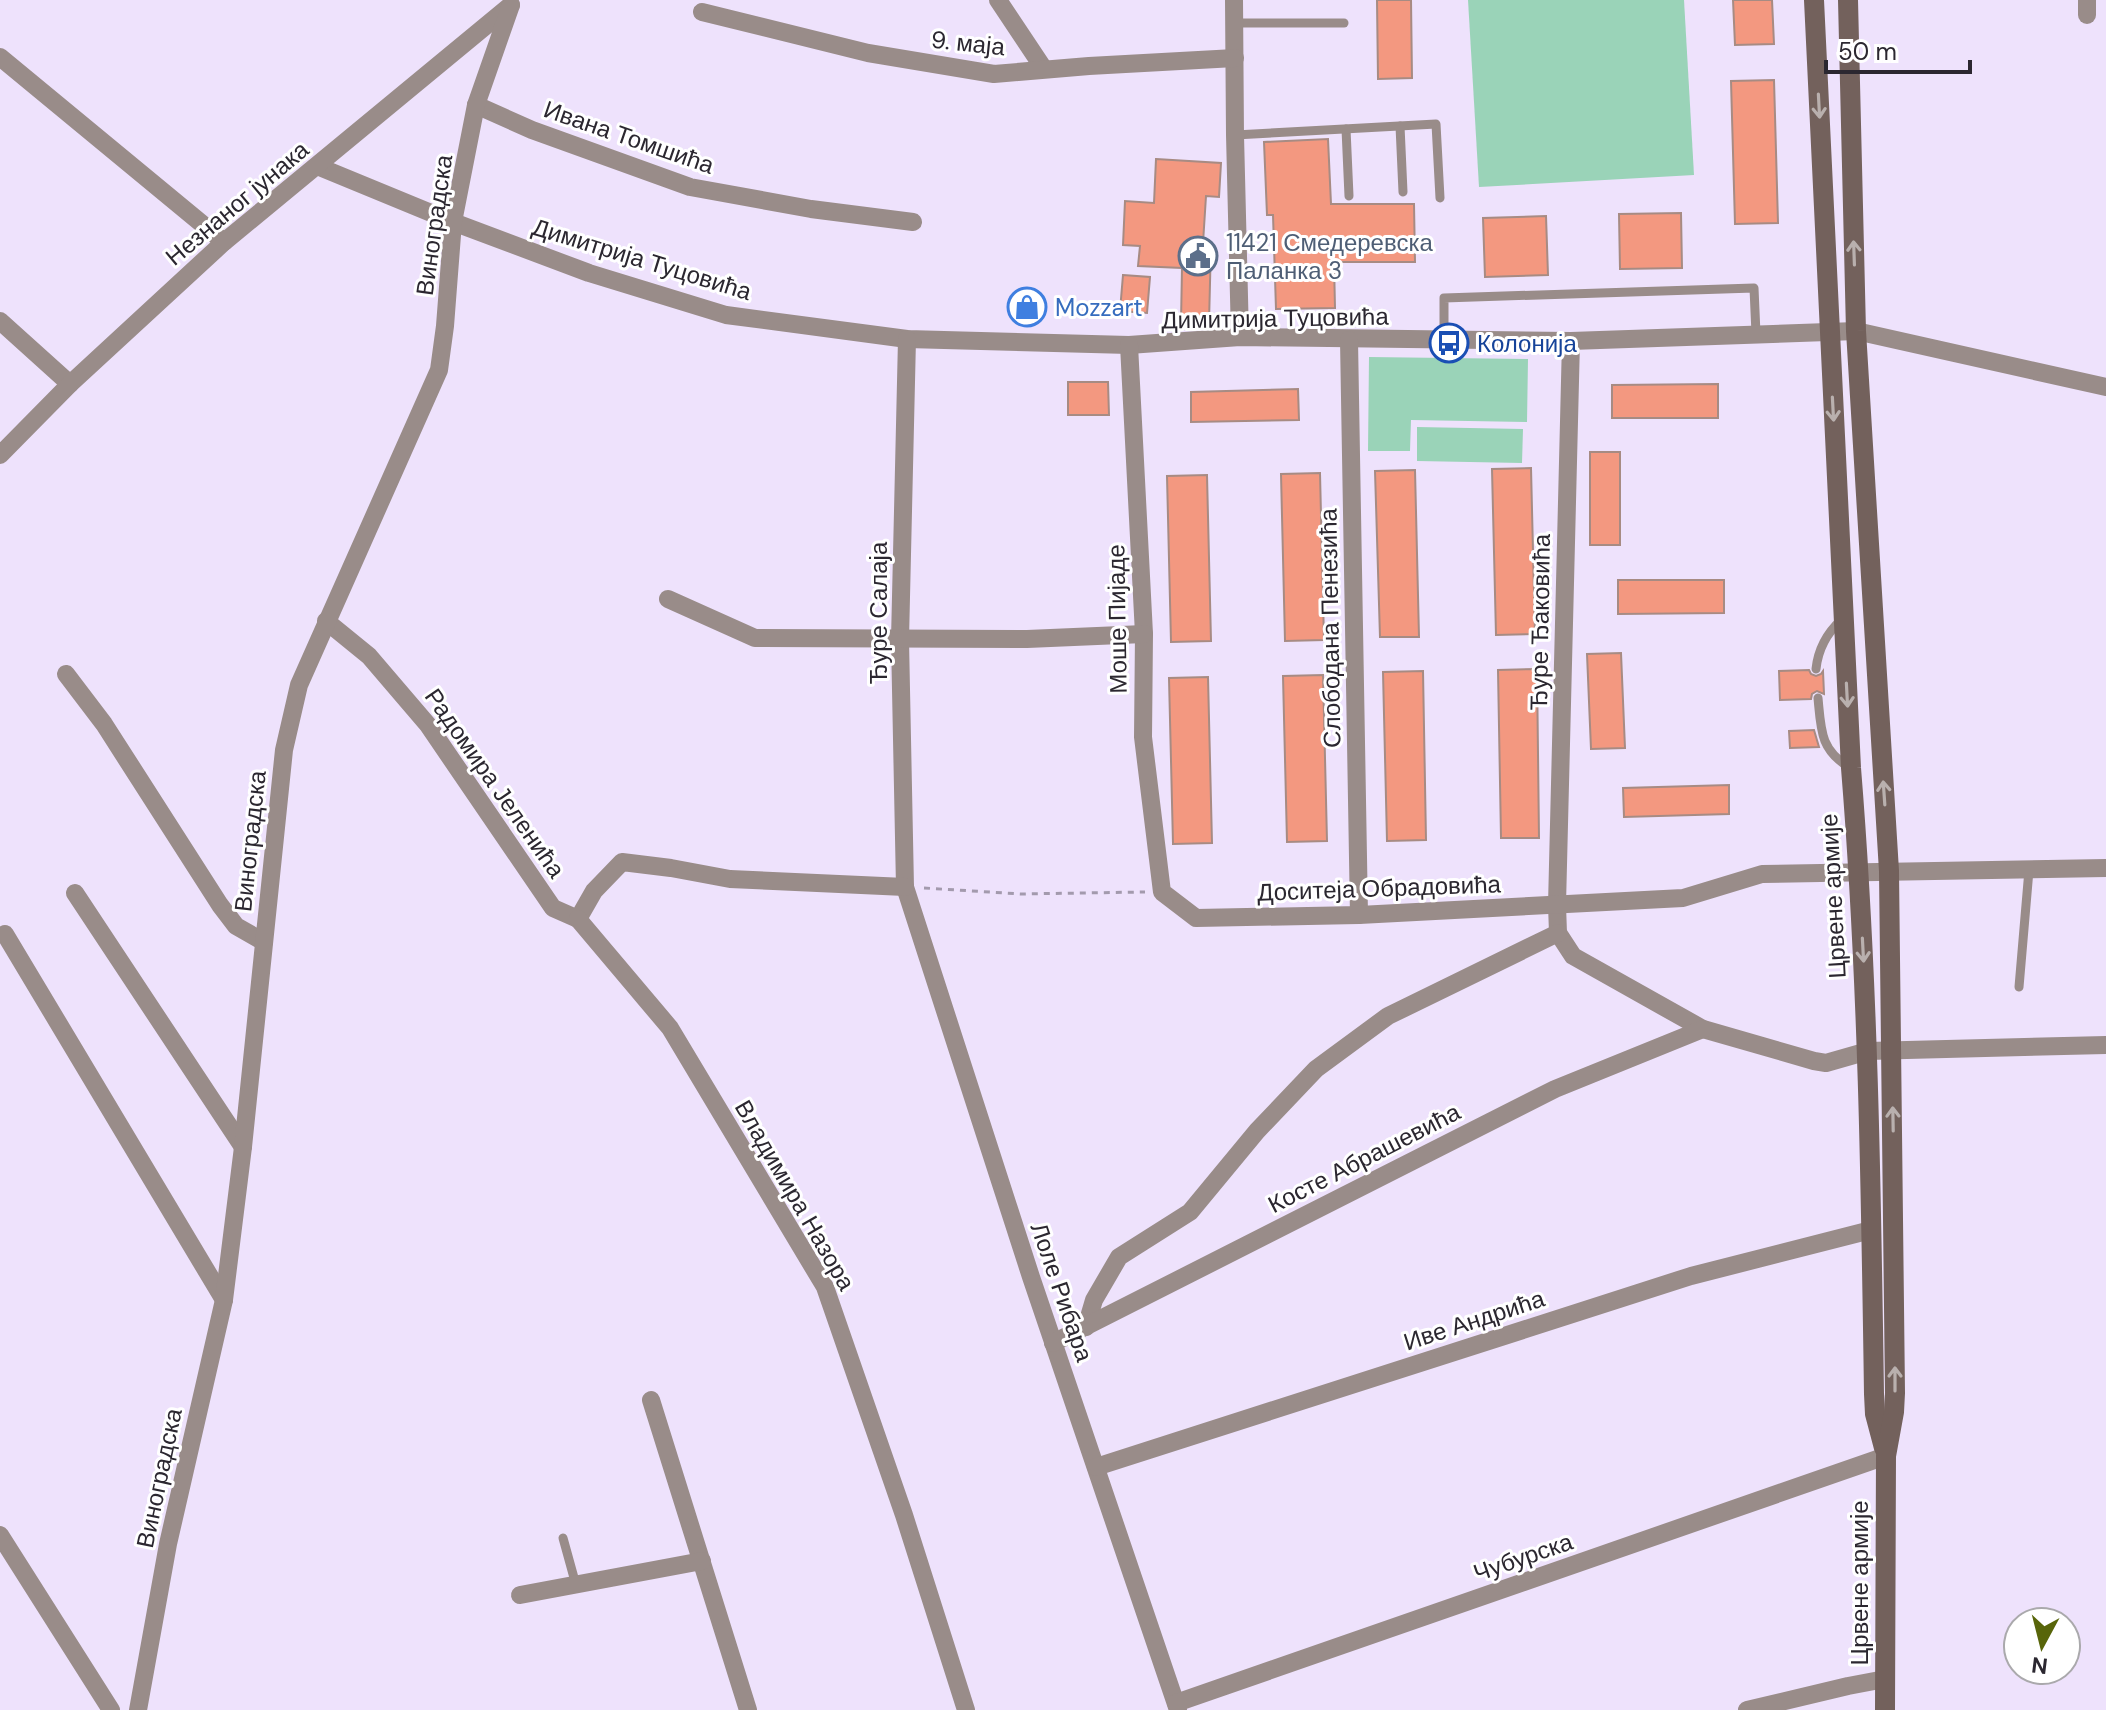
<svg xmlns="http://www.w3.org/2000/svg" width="2106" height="1710" font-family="'DM Sans',sans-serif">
<rect width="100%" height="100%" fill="#eee2fc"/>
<g fill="#9ad3b8">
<path d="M1468,0h216l10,175 -215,12z"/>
<path d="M1369,357l159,2 -1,63 -116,-2 -1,31h-42z"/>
<path d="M1417,427l106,2 -1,34 -105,-2z"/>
</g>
<g fill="#f39880" stroke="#a78b83" stroke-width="2">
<path d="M1377,0h34l1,78 -34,1z"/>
<path d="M1733,0h39l2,44 -39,1z"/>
<path d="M1774,80l4,143 -43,1 -4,-143z"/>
<path d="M1328,139l3,65h83l1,58h-81l1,46 -59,1 -3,-94h-6l-3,-73z"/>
<path d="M1156,159l65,4 -2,34 -13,-1 -3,47h8l-2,80h-28l1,-55 -44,-2 2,-20 -17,-1 2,-44 29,2z"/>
<path d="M1681,213l1,55 -62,1 -1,-55z"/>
<path d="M1546,216l2,59 -63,2 -2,-59z"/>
<path d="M1123,275l27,2 -3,36 -27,-2z"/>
<path d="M1068,382h40l1,33h-41z"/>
<path d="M1718,384v34h-106v-33z"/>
<path d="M1298,389l1,31 -108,2v-30z"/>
<rect x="1590" y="452" width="30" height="93"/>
<path d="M1531,468l4,166 -39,1 -4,-166z"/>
<path d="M1415,470l4,167h-39l-5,-166z"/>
<path d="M1320,473l4,167 -39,1 -4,-167z"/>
<path d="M1207,475l4,166 -40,1 -4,-166z"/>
<path d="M1618,580h106v33l-106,1z"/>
<path d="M1621,653l4,95 -34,1 -4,-95z"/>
<path d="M1537,669l2,169h-38l-3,-168z"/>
<path d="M1809,670l2,4 5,2 5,-2 2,-3 1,23 -7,-3 -5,3 -1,5 -31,1 -1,-29z"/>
<path d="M1423,671l3,169 -39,1 -4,-169z"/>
<path d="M1323,675l4,166 -40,1 -4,-166z"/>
<path d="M1208,677l4,166 -39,1 -4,-166z"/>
<path d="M1814,730l5,17 -29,1 -1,-17z"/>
<path d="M1729,785v29l-105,3 -1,-29z"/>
</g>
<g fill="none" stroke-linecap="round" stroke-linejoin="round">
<path stroke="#a39aad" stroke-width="3" stroke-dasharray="6 6" stroke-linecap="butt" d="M924,888l96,6 125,-2"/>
<g stroke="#998c89" stroke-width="9">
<path d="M1234,23h110"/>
<path d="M1400,126l3,66"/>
<path d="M1346,129l3,67"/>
<path d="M1235,135l201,-11 4,74"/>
<path d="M1444,340v-42l310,-10 2,46"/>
<path d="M1816,669c2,-19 11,-36 25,-49"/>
<path d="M1818,698c3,31 2,52 31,69"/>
<path d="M2019,987l10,-117"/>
<path d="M563,1538l13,47"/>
</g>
<g stroke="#998c89" stroke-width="18">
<path d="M998,0l46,69"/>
<path d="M1234,0l1,135 5,202"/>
<path d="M2087,0v15"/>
<path d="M702,12l166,41 126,21 95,-8 146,-8"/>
<path d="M0,57l224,185"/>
<path d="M476,105l56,25 158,57 121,22 102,13"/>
<path d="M317,166l136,56 136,51 137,42 181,24 222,6 111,-8 331,4 285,-10 250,56"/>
<path d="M0,321l70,63"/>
<path d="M907,339l-7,301 5,247 126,390 147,433"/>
<path d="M1349,340l10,575"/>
<path d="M1571,341l-14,564 1,28 15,23 130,73 111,32 12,2 42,-12 238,-6"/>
<path d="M1129,345l15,289 -1,103 19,155 34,26 163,-3 324,-17 79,-24 344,-6"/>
<path d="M0,455l70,-71 154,-142 287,-237"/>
<path d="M668,599l87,39 272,1 117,-5"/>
<path d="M326,621l43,35 59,69 125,183 25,11 16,-28 28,-29 49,6 59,11 175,8"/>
<path d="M66,674l38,50 116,181 16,21 28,16"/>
<path d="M75,893l168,254"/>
<path d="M578,919l92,109 155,259 79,228 62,195"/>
<path d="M5,934l219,366"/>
<path d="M1086,1327l8,-27 25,-43 71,-45 67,-81 59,-62 72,-53 170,-83"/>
<path d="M1053,1343l502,-254 148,-60"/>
<path d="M651,1400l97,310"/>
<path d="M1096,1467l595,-191 180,-46"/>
<path d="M0,1535l111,175"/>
<path d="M520,1595l182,-34"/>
<path d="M1176,1703l710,-247"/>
<path d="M138,1710l30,-166 56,-244 19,-153 41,-397 15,-65 140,-315 6,-44 8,-104 23,-117 35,-100"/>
<path d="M1747,1710l101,-24 37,-7"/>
</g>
<g stroke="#73615c" stroke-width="20">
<path d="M1814,0l37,768c17,209 20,417 23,626l1,20 9,34"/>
<path d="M1848,0l8,331 33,540 6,522 -1,19 -8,44 -1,254"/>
</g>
</g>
<defs><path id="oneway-shaft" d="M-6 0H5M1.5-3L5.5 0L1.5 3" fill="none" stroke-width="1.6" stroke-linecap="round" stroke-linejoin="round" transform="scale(2)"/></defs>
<g stroke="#b9b0ae">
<use href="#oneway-shaft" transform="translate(1819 106) rotate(87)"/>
<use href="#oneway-shaft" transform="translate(1854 253) rotate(-92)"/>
<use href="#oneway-shaft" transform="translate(1833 409) rotate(87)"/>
<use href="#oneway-shaft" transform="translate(1847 695) rotate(87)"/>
<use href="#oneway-shaft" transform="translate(1884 793) rotate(-94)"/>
<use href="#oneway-shaft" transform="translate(1863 950) rotate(87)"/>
<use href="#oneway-shaft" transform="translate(1893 1119) rotate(-91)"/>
<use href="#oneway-shaft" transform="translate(1895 1379) rotate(-90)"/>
</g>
<defs>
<symbol id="civic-ring" viewBox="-11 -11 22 22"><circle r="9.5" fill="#fff" stroke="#5c6f8a" stroke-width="1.5"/><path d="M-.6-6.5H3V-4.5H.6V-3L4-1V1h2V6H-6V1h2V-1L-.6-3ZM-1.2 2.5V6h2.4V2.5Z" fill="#5c6f8a"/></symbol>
<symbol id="shop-ring" viewBox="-11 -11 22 22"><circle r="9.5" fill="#fff" stroke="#3f7fe0" stroke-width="1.5"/><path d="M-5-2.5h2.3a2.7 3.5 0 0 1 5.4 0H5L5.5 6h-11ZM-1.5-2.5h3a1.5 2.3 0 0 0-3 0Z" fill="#3f7fe0"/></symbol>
<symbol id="bus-ring" viewBox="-11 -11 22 22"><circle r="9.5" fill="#fff" stroke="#1a4fb4" stroke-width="1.5"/><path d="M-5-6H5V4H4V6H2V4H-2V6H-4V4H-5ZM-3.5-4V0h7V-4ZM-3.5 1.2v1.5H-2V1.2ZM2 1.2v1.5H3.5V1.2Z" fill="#1a4fb4"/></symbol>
</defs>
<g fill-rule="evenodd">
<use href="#civic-ring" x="1176" y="234" width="44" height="44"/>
<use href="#shop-ring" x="1005" y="285" width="44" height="44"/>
<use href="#bus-ring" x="1427" y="321" width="44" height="44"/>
</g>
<g text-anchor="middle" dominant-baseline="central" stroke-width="6" stroke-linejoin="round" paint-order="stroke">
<g font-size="24" fill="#2b2730" stroke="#fff">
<text transform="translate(968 43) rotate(6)">9. маја</text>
<text transform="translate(629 137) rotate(19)">Ивана Томшића</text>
<text transform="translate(237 203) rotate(-40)">Незнаног јунака</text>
<text transform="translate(434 225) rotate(-82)">Виноградска</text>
<text transform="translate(642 259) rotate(17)">Димитрија Туцовића</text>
<text transform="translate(1275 318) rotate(-1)">Димитрија Туцовића</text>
<text transform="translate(878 613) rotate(-90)">Ђуре Салаја</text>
<text transform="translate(1117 619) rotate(-91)">Моше Пијаде</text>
<text transform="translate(1540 622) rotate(-89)">Ђуре Ђаковића</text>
<text transform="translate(1330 628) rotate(-91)">Слободана Пенезића</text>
<text transform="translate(495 783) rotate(55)">Радомира Јеленића</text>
<text transform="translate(250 841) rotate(-84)">Виноградска</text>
<text transform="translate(1379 888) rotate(-2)">Доситеја Обрадовића</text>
<text transform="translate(1833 896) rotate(-93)">Црвене армије</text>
<text transform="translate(1364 1158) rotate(-27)">Косте Абрашевића</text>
<text transform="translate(795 1195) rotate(60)">Владимира Назора</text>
<text transform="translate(1062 1292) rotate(71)">Лоле Рибара</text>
<text transform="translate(1474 1320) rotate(-18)">Иве Андрића</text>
<text transform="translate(159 1478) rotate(-78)">Виноградска</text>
<text transform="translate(1523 1557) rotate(-19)">Чубурска</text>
<text transform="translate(1859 1583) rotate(-90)">Црвене армије</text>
</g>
<g font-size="24" fill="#4e5e75" stroke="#fff" text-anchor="start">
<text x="1226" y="242">11421 Смедеревска<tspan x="1226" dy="28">Паланка 3</tspan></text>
</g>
<g font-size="24" fill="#366cbe" stroke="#fff" text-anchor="start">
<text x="1055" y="307">Mozzart</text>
</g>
<g font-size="24" fill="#164399" stroke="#fff" text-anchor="start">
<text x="1477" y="343">Колонија</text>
</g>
</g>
<g transform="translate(2042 1646) rotate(187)"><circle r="38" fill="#ffffff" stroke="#aaa9ac" stroke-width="2"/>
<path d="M0-6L14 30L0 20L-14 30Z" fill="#58650a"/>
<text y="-12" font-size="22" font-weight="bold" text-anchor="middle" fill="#2b2730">N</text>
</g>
<path d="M1826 60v12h144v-12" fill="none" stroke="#2b2730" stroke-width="4"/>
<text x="1838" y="60" font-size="24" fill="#2b2730" stroke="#ffffff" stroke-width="6" paint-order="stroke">50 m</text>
</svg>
